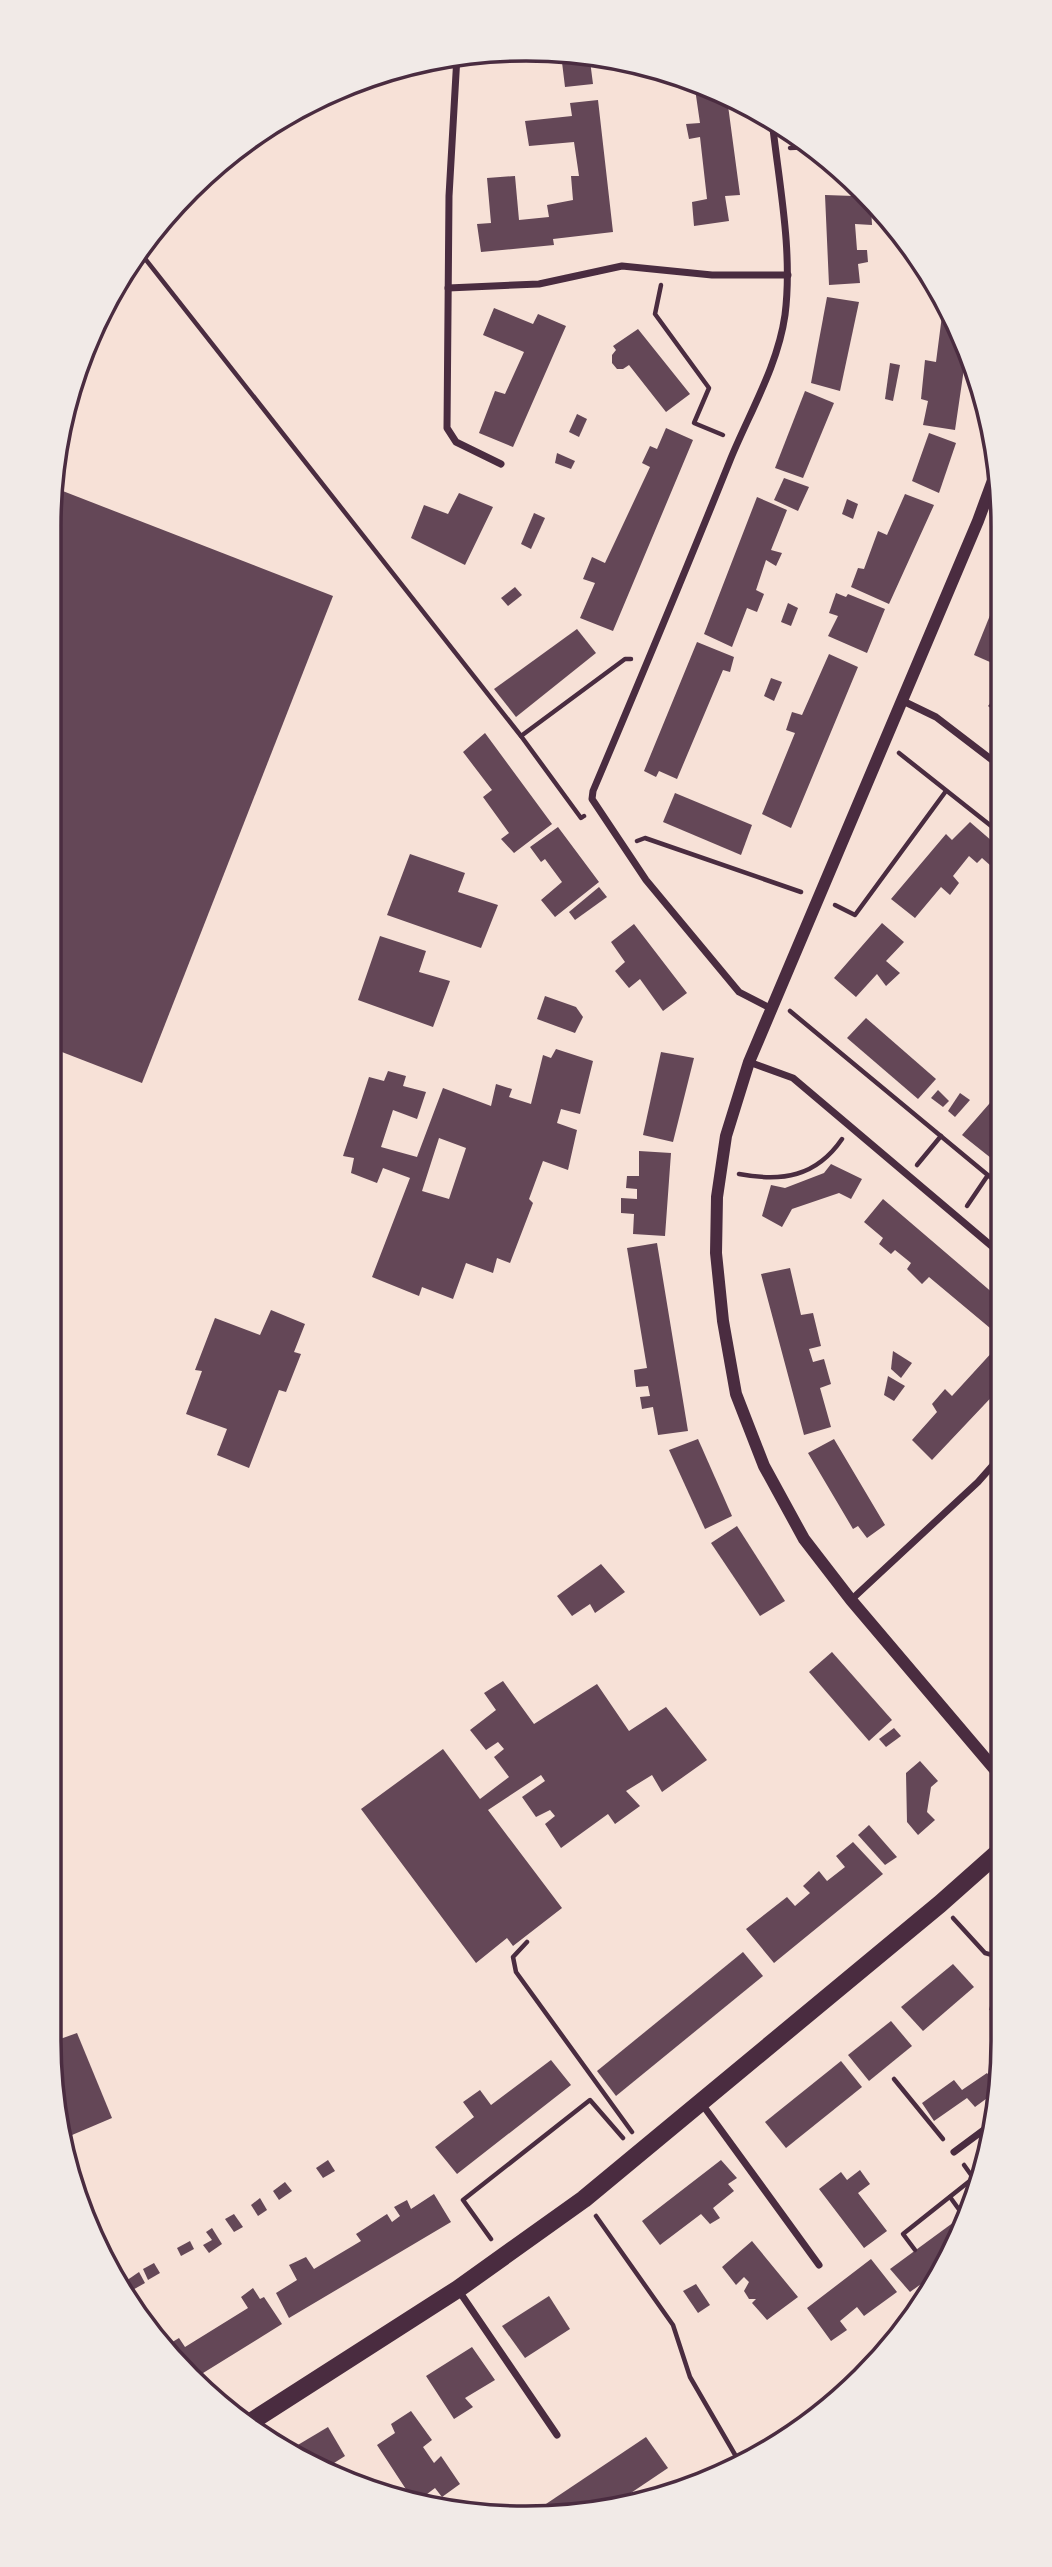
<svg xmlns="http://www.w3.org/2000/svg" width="1052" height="2567" font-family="'Source Serif 4',serif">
<rect width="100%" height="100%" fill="#f7e1d7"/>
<g fill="#644757" fill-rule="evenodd">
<path d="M516,51l73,2 4,31 -28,3 -4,-33 -44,5z"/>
<path d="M694,82l33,16 13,97 -15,1 4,25 -35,5 -2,-24 15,-3 -7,-62 -11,2 -3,-15 14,-1z"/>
<path d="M598,100l15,132 -60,7 1,6 -73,7 -4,-28 14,-1 -4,-45 28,-2 4,44 30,-3 -2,-12 26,-5 -2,-24h8l-5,-34 -45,4 -4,-25 47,-5 -2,-13z"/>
<path d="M825,195l29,1 17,11 1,18 -17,-1 2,26h10l1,12 -10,2 2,19 -31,2z"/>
<path d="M827,297l32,5 -19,89 -29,-8z"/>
<path d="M944,300l10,15 12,40 -11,75 -32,-5 5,-24 -7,-2 4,-39 11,2z"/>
<path d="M494,308l39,16 5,-10 28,12 -53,121 -34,-14 16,-42 10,3 19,-42 -41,-17z"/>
<path d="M638,329l52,65 -24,18 -37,-47 -6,4h-6l-5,-6v-8l4,-5 -3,-4z"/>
<path d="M890,363l10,2 -7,36 -8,-2z"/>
<path d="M805,391l29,12 -31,75 -28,-10z"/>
<path d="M577,414l10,5 -8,18 -10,-5z"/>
<path d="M666,428l27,12 -80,191 -33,-13 15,-35 -12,-4 9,-22 13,6 45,-96 -8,-4 8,-17 7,3z"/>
<path d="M929,433l27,10 -17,50 -27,-12z"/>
<path d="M557,453l18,8 -4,8 -16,-6z"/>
<path d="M784,478l25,9 -11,24 -24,-11z"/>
<path d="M55,488l278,108 -191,487 -93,-36v-521z"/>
<path d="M459,493l34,14 -28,58 -54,-27 13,-33 24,9z"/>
<path d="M905,494l29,11 -45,99 -38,-17 7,-19 6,1 14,-38 9,4z"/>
<path d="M757,497l30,13 -16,40 11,3 -6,13 -10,-6 -10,30 8,4 -7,18 -10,-4 -15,39 -28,-13z"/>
<path d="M847,499l11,5 -5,15 -11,-5z"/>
<path d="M534,513l11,5 -14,31 -10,-5z"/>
<path d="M515,587l7,8 -14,11 -7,-8z"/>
<path d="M836,593l10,4 2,-3 37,15 -18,44 -39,-17 10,-20 -9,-3z"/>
<path d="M999,593v73l-25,-11z"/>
<path d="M788,603l10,5 -7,18 -10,-4z"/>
<path d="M577,629l19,24 -80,64 -22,-28z"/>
<path d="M697,642l37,15 -4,15 -7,-2 -46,109 -18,-8 -3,6 -12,-6z"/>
<path d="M829,654l29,13 -67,161 -29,-14 33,-81 -9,-3 6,-18 10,3z"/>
<path d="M771,678l11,4 -8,19 -10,-5z"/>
<path d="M999,692l1,24 -12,-10z"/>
<path d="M485,733l67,91 -38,29 -13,-14 8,-6 -26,-36 9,-7 -29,-38z"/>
<path d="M675,793l77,32 -11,30 -78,-33z"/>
<path d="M970,822l30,26v8l-9,10 -9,-8 -5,5 -8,-7 -16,20 6,7 -9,12 -9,-8 -26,31 -24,-19 55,-65 6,6z"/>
<path d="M558,827l41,55 -44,35 -14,-17 21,-18 -17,-23 -4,3 -11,-15z"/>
<path d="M410,854l55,19 -7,19 40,13 -17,43 -94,-33z"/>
<path d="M599,887l8,10 -32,23 -6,-8z"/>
<path d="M882,923l22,19 -18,19 14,12 -14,13 -9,-12 -21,23 -22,-19z"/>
<path d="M634,924l53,69 -24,18 -23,-32 -11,9 -14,-17 10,-9 -14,-20z"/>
<path d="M380,936l46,15 -7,21 31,9 -17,46 -75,-27z"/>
<path d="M545,996l31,11 7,10 -8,16 -38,-14z"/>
<path d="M866,1018l70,61 -18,20 -71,-61z"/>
<path d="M556,1049l37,12 -13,53 -19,-5 -4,14 20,7 -9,40 -25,-9 -14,38 4,4 -23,60 -13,-5 -4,15 -27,-10 -13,36 -31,-12 -3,9 -47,-19 38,-99 -27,-10 -6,15 -26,-10 3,-15 -11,-2 26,-79 15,4 4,-10 18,5 -3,10 23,6 -9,27 -24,-9 -12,37 36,10 26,-69 48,18 5,-22 16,5 -3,8 22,7 12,-49 8,3zM439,1138l27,10 -17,51 -27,-8z"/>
<path d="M661,1052l33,6 -21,84 -30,-7z"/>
<path d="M938,1090l11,11 -6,6 -12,-9z"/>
<path d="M960,1093l10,7 -15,17 -7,-6z"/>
<path d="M996,1096l5,4v25l-3,3 3,1v37l-39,-31z"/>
<path d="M639,1151l32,2 -6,83 -32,-2 1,-20 -13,-1v-15l16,1v-10l-11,-1 1,-12h12z"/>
<path d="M831,1164l31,15 -11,20 -12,-6 -47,16 -10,18 -20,-11 9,-31 14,3 39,-15z"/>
<path d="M883,1199l118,101v15l-11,13 -61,-51 -7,7 -15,-15 4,-6 -16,-13 -4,4 -12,-10 4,-6 -19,-16z"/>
<path d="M657,1243l31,188 -30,4 -5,-28 -11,2 -2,-12 10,-1 -2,-10 -12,1 -2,-17 13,-2 -20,-120z"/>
<path d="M790,1268l11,47 12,-2 8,33 -12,3 4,13 11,-3 7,25 -11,4 11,39 -27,8 -43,-161z"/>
<path d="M271,1310l34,14 -11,28 7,2 -15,38 -7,-2 -30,78 -32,-13 10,-26 -41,-15 16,-43 -7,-1 20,-52 45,17z"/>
<path d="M995,1349l6,5v33l-69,73 -20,-20 25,-28 -5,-8 13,-15 7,7z"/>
<path d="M893,1351l19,12 -11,15 -10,-9z"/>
<path d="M888,1376l17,10 -11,15 -10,-6z"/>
<path d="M698,1439l34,77 -27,13 -36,-79z"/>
<path d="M834,1439l51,86 -18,13 -9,-12 -5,3 -45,-76z"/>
<path d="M737,1526l48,75 -25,15 -49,-73z"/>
<path d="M601,1564l24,28 -30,21 -5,-9 -18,12 -15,-20z"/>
<path d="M832,1652l60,68 -23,21 -60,-69z"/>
<path d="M503,1681l31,43 63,-40 32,47 37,-24 41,53 -45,32 -10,-17 -26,16 14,15 -25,18 -7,-10 -47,34 -16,-24 10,-8 -5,-6 -14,7 -14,-20 23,-16 -4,-6 -53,35 74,98 -49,38 -6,-8 -31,25 -115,-154 82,-60 37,50 29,-22 -15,-20 10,-8 -6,-7 -12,8 -16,-20 26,-20 -12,-17z"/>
<path d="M894,1728l7,8 -15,11 -7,-8z"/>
<path d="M920,1761l18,20 -7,6 -4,25 8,8 -17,15 -11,-13 -1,-49z"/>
<path d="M869,1825l28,32 -12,8 -27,-30z"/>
<path d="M853,1842l30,32 -109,89 -28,-34 41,-32 8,9 15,-13 -7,-7 16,-15 8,10 18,-14 -9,-11z"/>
<path d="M743,1952l20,24 -147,120 -19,-25z"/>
<path d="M953,1964l21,23 -51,44 -22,-24z"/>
<path d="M996,1981l7,2v30l-14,-3z"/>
<path d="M891,2021l21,25 -43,35 -21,-26z"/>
<path d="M77,2033l35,85 -47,20 -16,-95z"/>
<path d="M551,2060l20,25 -114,89 -22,-27 39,-30 -11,-15 17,-12 11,15z"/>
<path d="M841,2061l21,26 -76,61 -21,-26z"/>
<path d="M987,2073l9,11 -2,9 -19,14 -8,-9 -33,23 -12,-18 32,-23 8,10z"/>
<path d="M328,2160l7,11 -12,7 -7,-10z"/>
<path d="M721,2160l16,18 -9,6 6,7 -21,17 7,10 -10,6 -9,-10 -41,31 -18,-24z"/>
<path d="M860,2170l10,14 -12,9 29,38 -23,17 -45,-59 22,-17 6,8z"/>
<path d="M285,2182l7,9 -13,9 -6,-9z"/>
<path d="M434,2194l17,28 -162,96 -13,-25 21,-13 -8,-15 17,-8 8,12 47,-28 -5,-7 31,-20 5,8 8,-6 -6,-9 13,-7 4,9z"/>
<path d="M260,2198l7,12 -9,6 -7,-11z"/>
<path d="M969,2211l-34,63 -25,18 -20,-23z"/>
<path d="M234,2214l9,13 -9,5 -9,-13z"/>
<path d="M212,2228l10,16 -13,9 -6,-8 9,-5 -6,-8z"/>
<path d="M190,2241l4,8 -13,7 -4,-8z"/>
<path d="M752,2241l46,56 -31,23 -15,-17 4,-4h-7l-5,-8 5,-9 -5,-5 -8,8 -14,-18z"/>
<path d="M871,2259l26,33 -33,24 -7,-9 -17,14 7,9 -16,11 -24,-33z"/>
<path d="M154,2263l6,10 -12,7 -5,-11z"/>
<path d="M139,2272l6,11 -16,9 -6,-9z"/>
<path d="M696,2284l14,21 -12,8 -15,-22z"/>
<path d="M253,2288l7,11 4,-2 18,27 -87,54 -28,-23 -13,-18 3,-1 7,11 15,-9 6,9 63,-39 -7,-11z"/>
<path d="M549,2296l21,33 -45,29 -23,-32z"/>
<path d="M472,2347l23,33 -30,18 8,9 -19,12 -28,-43z"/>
<path d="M411,2411l21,29 -9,7 11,16 7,-7 19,28 -18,13 -7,-9 -20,15 -38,-58 18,-12 -4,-9z"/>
<path d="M328,2427l17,29 -22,14 -37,-18z"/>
<path d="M646,2437l22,31 -61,41 -73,3z"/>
</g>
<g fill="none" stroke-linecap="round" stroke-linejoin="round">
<g stroke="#4a2c40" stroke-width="4.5">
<path d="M790,148l20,-1"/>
<path d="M139,251l382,485 60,82 3,-2"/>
<path d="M661,285l-6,29 54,74 -15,35 29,12"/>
<path d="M521,736l104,-77h6"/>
<path d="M899,753l101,80"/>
<path d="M637,841l8,-3 156,54"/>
<path d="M835,905l20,10 91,-124"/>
<path d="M790,1011l211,175"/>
<path d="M917,1165l24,-29"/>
<path d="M739,1174c43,8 77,3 103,-35"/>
<path d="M967,1206l21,-31"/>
<path d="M953,1918l32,35 18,5"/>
<path d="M527,1942l-14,15 3,15 116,160"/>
<path d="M894,2079l49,60"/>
<path d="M964,2165l10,14"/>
<path d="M950,2197l13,18"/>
<path d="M596,2216l77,109 17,52 51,88"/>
<path d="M491,2239l-28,-39 127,-100 33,38"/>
<path d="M915,2250l-12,-16 78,-62"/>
</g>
<g stroke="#4a2c40" stroke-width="7">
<path d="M457,56l-8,140 -2,232 9,14 45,22"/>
<path d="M772,120c7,64 21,131 13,195 -7,50 -35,97 -54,143 -45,112 -91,222 -138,333l-1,8 54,81 93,112 33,17"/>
<path d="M448,288l91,-4 83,-18 90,9h76"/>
<path d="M903,701l33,16 64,49"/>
<path d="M749,1062l44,16 208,176"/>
<path d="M851,1600l127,-118 23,-26"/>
<path d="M702,2104l117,161"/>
<path d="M954,2152l35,-26"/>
<path d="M459,2291l98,144"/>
</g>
<path stroke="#4a2c40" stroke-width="12" d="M999,464l-21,57 -229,541 -23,74 -9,61 -1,56 7,68 13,73 28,72 40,73 47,61 151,178"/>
<path stroke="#4a2c40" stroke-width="18" d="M249,2423l209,-134 126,-90 356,-295 62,-55"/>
</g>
<path d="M0 0H1052V2567H0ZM526 61H526A465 465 0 0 1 991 526V2041A465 465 0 0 1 526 2506H526A465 465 0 0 1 61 2041V526A465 465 0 0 1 526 61Z" fill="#f1eae7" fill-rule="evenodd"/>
<path fill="none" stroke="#4a2c40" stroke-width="3.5" d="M526 61H526A465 465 0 0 1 991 526V2041A465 465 0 0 1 526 2506H526A465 465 0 0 1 61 2041V526A465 465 0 0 1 526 61Z"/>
</svg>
